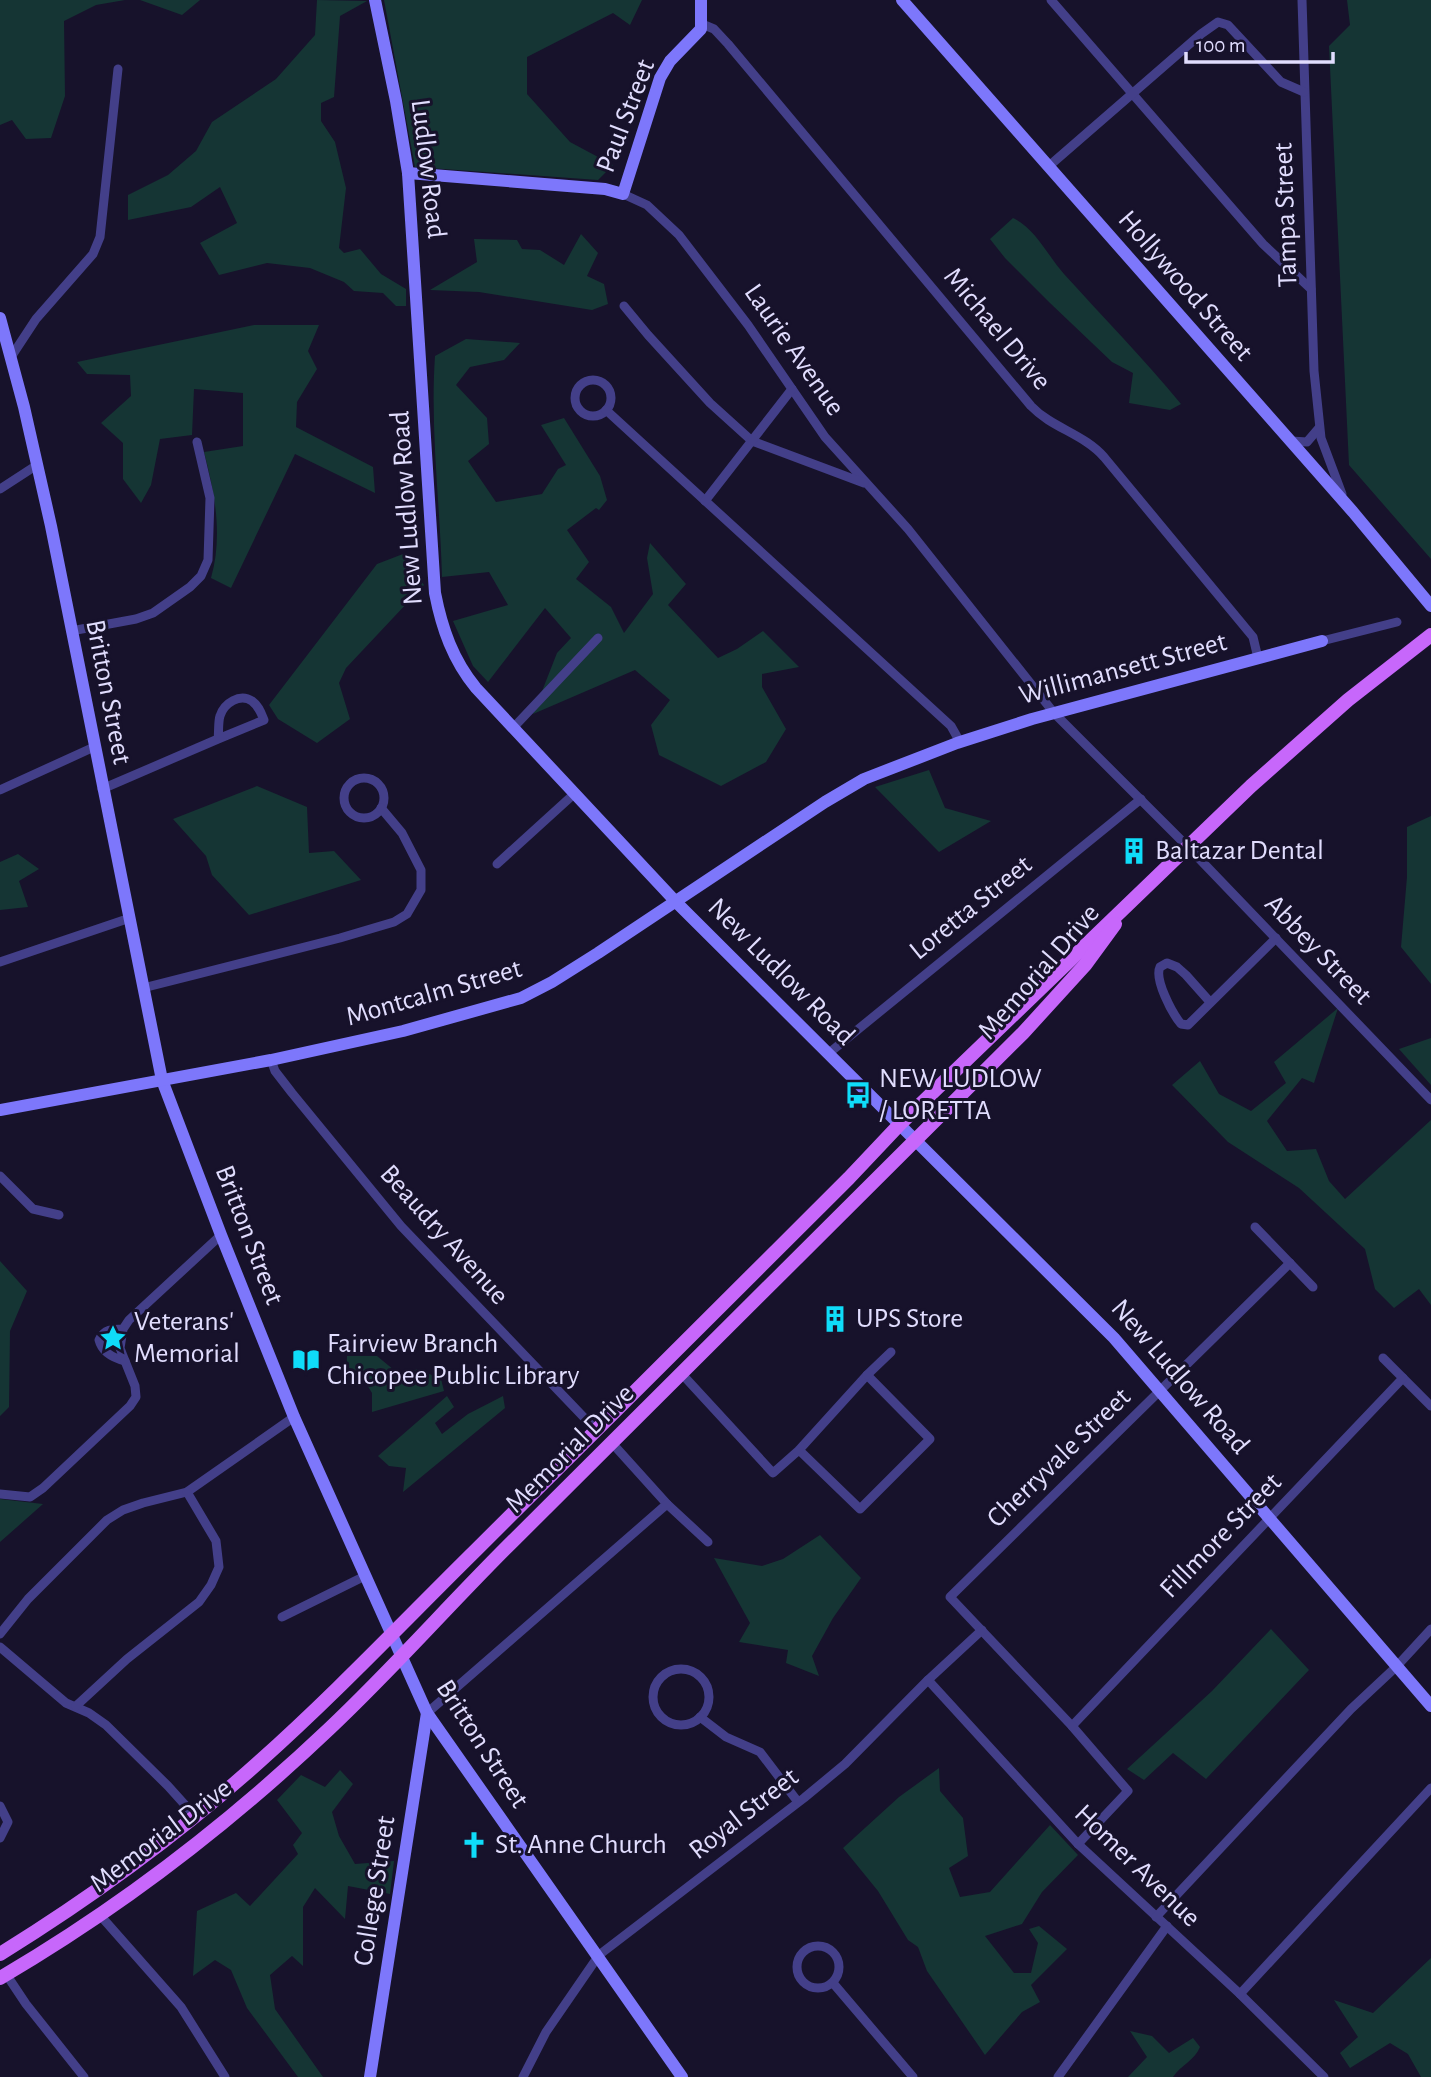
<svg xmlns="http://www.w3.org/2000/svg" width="1431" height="2077" font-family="'Alegreya Sans',sans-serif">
<rect width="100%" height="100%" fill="#17122b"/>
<g fill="#153534">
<path d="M0,0h125l-29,5 -32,16 1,75 -14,42 -25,1 -14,-19 -12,5z"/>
<path d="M140,0h60l-18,15z"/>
<path d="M317,0l50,1 -27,15 -6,81 -13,6v18l14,21 11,46 -7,60 5,5 16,-4 21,25 25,15v17h-10l-13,-13 -29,-2 -10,-9 -34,-14 -43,-5 -48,12 -19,-32 37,-20 -17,-36 -29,20 -63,13v-25l40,-20 28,-24 16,-29 64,-43 39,-44z"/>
<path d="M384,0h258l-12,25 -17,-12 -86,44v37l43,48 43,23 -15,15 -183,-13z"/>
<path d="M1347,0h84v559l-82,-94 -20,-419 21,-21z"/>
<path d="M1013,218c22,10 35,38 51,56 39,43 80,85 117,130l-11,6 -41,-7 4,-30 -21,-11 -62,-59 -45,-45 -15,-19z"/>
<path d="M581,234l17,19 -11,23 17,8 4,20 -16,6 -113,-18 -49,-2 47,-28 -3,-23 43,1 5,9 18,1 24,15z"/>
<path d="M254,325h65l-11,26 9,18 -20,33 -1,25 77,40 2,26 -80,-39 -64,134 -20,-10c12,-42 4,-84 -7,-126l39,-6v-53l-49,-4 -2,46 -32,4 -9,46 -10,18 -18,-24v-36l-22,-20 30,-27 -1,-21 -43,-1 -10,-12z"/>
<path d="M466,339l54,4 -16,17 -34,7 -14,18 31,33 2,26 -21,17 28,41 46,-8 16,-25 8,-4 -25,-40 23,-7 36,58 7,24 -8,10 -3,-2 -29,22 22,32 -13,17 35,28 13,26 29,-39 -6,-36 3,-15 36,41 -18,21 50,53 19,-9 26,-18 36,36 -37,7v13l24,42 -20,33 -45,24 -62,-31 -8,-30 19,-25 -35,-30 -102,44 24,-61 14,-15 -26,-30 -57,74 -15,-16 -20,-45 55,-16 -19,-33 -47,5c-2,-74 -12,-148 -7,-221z"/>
<path d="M403,554l21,31 -78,83 -7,15 11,36 -33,24 -39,-24 -9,-14 108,-141z"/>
<path d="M929,770l16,38 46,13 -52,31 -64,-65z"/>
<path d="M257,786l50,21 2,46 25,-2 27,29 -112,35 -37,-40 -6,-19 -33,-37z"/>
<path d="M1431,816v168l-30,-37 6,-70v-50z"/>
<path d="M18,854l21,15 -20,12 9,26 -28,3v-48z"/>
<path d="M1338,1008l-24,75 -12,-5 -35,43 20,30 29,-2 13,32 16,18 86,-79v185l-12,-16 -25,19 -19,-19 -10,-40 -66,-61 -71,-46 -56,-57 28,-24 19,33 32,17 35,-28 -12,-21z"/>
<path d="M1431,1038v47l-32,-36z"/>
<path d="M0,1261l27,30 -17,40 -1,76 -9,9z"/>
<path d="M347,1356h30l23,19 18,-6 23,10 3,12 -72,21v-19l-11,-18 -15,12z"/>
<path d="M447,1396l7,11 -19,16 7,11 26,-20 35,-18 2,12 -102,84 3,-24 -17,-2 -11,-10z"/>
<path d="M0,1499l43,5 -43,38z"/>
<path d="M820,1535l41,43 -28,40 -21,38 7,20 -33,-13 2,-13 -49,-8 11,-19 -36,-65 48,8 21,-7z"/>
<path d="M1271,1629l38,41 -103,109 -33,-26 -29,27 -17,-11 85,-78z"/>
<path d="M939,1768l1,23 23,27 5,38 -19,12 11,29 30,-5 60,-67 28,30 -36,37 -20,32 -37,12 29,37h17l7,-30 -9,-14 10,-3 28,23 -36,36 9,17 -18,10 -37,43 -58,-84 -9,-24 -10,-7 -30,-49 -35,-43 56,-51z"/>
<path d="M340,1770l13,14 -21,28 7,24 16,28 39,-3 -4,33 -42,-8 -3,33 -30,-31 -12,19v59l-11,-10 -22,19 5,34 48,68h-25l-51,-69 -16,-38 -16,-10 -22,16 4,-65 39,-18 14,13 48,-52 -5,-9 9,-12 -25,-33 24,-25 24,12z"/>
<path d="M1431,1958v119h-10l-13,-23 -18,-11 -40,25 -10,-15 18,-16 -24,-37 39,13z"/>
<path d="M1130,2031l22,5 17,17 24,-15 7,9c-5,13 -19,18 -27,30h-45l19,-20z"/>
</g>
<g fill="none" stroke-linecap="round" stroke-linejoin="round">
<g stroke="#433f89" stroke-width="9">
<path d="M1051,0l212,244 48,45"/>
<path d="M1302,0l12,371 7,67 21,56"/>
<path d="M702,24l12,5 14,15 303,362c21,22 53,28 73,51l149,180 5,21"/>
<path d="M1049,166l152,-132 17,-12 10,3 53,57 23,10"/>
<path d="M623,194l24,11 32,30 69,90 77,112 83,92 146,184 134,134 243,253"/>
<path d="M624,306l24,29 62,68 42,38 112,42"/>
<path d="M11,357l25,-38 57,-65 7,-17 18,-168"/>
<circle cx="593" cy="398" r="18"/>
<path d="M606,410l333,305 12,11 9,16"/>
<path d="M1291,441l16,1 12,-14"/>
<path d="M0,489l37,-24"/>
<path d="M705,501l87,-112"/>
<path d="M71,631l65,-12 17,-6 37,-26 11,-11 7,-16 2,-62 -13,-56"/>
<path d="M1322,641l75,-19"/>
<path d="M513,728l85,-90"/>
<circle cx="364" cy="798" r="20"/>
<path d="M102,789l116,-50c1,-7 0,-17 2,-23 4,-13 20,-23 32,-15 7,5 9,12 12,19l-46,19"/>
<path d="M0,790l94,-43"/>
<path d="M497,864l77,-70"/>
<path d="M0,962l130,-44"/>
<path d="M143,988l197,-50 54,-16 13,-8 14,-24v-20l-19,-37 -21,-25"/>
<path d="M1210,1002l-24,-27 -9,-8 -10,-4 -7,4c-6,12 12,46 21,57l7,1 88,-87"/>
<path d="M829,1053l312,-254"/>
<path d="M271,1060l4,11 17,22 109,133 195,204"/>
<path d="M0,1176l33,33 26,6"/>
<path d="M1255,1227l58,60"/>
<path d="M123,1329l-3,19 5,13c-12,-3 -23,-9 -26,-21 5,-11 14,-11 24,-11l6,-9 92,-85"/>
<path d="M1383,1358l48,48"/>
<path d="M681,1373l92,100 26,-23 68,-75 63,64 -70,70 -61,-59"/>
<path d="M867,1375l24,-23"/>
<path d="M612,1443l55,61 41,38"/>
<path d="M0,1494l30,3 13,-9 87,-82 6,-9 -1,-11 -10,-25"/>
<path d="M282,1617l83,-41"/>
<path d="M0,1634l28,-35 79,-79 16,-10 20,-7 44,-11 107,-75"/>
<path d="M0,1647l66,56 23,10 17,12 62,61 27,30"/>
<circle cx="681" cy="1697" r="28"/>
<path d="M928,1680l150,164 162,150 84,83"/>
<path d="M76,1706l51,-47 72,-57 12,-17 8,-18 -3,-26 -29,-49"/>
<path d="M427,1713l240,-209"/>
<path d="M700,1717l26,20 34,15 38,50"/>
<path d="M1072,1726l331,-348"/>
<path d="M0,1806l8,16 -8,16"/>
<path d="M1078,1844l50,-53 -56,-65 -122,-129 340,-334"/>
<path d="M99,1914l82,93 44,70"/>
<path d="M1156,1917l195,-208 46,-43 34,-37"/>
<circle cx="818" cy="1967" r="21"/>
<path d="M6,1974l20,30 58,73"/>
<path d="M833,1983l80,94"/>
<path d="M1240,1994l191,-206"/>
<path d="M523,2077l23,-45 53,-77 205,-157 41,-34 83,-84 54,-50"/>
<path d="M1058,2077l109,-151"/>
</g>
<g stroke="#7d77fb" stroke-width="12">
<path d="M375,0l21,101 12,72 27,420c7,36 18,67 41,95l200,214 438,436 317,368"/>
<path d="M902,0l451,512 78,94"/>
<path d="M408,173l197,16 18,5 37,-116 10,-17 31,-32v-29"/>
<path d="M0,318l24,89 27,119 111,554 59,155 73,182 133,296 255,364"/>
<path d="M0,1110l271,-50 132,-29 118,-33 31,-16 46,-29 227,-151 39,-23 93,-36 75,-24 290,-78"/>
<path d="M370,2077l57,-364"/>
</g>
<g stroke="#c767fb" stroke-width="14">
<path d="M0,1954c92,-57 180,-121 260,-193 75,-67 144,-140 216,-211 124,-124 248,-248 373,-372l51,-54 351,-338 97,-86 83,-65"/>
<path d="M0,1978c118,-69 230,-155 329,-249 65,-61 124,-129 187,-191 169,-168 338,-336 507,-505l62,-68 30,-41"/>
</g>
</g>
<defs>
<symbol id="building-bare" viewBox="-9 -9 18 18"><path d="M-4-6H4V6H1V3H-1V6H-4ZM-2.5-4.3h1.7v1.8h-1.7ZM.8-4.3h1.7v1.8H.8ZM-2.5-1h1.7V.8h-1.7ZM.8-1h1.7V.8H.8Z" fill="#0fdcf9" stroke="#17122b" stroke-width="2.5" paint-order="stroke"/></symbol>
<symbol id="bus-bare" viewBox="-9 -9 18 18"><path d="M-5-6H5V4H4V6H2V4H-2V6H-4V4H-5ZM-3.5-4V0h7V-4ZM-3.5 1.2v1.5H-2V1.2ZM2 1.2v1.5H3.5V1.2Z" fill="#0fdcf9" stroke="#17122b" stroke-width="2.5" paint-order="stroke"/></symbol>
<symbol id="sight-bare" viewBox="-9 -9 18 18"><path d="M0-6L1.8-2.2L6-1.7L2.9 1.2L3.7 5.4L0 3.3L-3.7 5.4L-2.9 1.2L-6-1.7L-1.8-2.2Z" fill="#0fdcf9" stroke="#17122b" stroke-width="2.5" paint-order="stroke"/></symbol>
<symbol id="library-bare" viewBox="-9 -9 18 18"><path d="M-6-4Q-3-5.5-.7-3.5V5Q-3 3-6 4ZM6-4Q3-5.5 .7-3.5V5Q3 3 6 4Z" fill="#0fdcf9" stroke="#17122b" stroke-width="2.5" paint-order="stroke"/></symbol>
<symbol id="church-bare" viewBox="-9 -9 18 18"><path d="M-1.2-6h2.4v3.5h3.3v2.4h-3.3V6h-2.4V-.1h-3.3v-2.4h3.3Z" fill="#0fdcf9" stroke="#17122b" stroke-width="2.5" paint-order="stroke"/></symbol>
</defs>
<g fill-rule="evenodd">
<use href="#building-bare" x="1115" y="832" width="38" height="38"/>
<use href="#bus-bare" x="839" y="1076" width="38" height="38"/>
<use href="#building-bare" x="816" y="1300" width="38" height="38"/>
<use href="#sight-bare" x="94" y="1319" width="38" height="38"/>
<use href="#library-bare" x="287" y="1341" width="38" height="38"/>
<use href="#church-bare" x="455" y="1826" width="38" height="38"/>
</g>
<g text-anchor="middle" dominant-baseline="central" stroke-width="6" stroke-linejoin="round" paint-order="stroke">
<g font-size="28" fill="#e1ddfe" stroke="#17122b">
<text transform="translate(626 116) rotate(-69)">Paul Street</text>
<text transform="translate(428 169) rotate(83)">Ludlow Road</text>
<text transform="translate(1286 215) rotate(-92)">Tampa Street</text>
<text transform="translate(1185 286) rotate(49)">Hollywood Street</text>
<text transform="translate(997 329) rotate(50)">Michael Drive</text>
<text transform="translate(794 350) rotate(55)">Laurie Avenue</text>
<text transform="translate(407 508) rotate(-94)">New Ludlow Road</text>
<text transform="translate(1123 669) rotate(-15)">Willimansett Street</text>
<text transform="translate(108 692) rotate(79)">Britton Street</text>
<text transform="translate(971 908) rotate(-39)">Loretta Street</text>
<text transform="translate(1318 950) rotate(46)">Abbey Street</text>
<text transform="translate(781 972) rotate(45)">New Ludlow Road</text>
<text transform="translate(1039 972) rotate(-49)">Memorial Drive</text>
<text transform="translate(434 993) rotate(-16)">Montcalm Street</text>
<text transform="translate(249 1235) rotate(69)">Britton Street</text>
<text transform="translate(444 1235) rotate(48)">Beaudry Avenue</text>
<text transform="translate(1180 1377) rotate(49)">New Ludlow Road</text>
<text transform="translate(570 1449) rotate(-45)">Memorial Drive</text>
<text transform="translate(1059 1458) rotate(-44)">Cherryvale Street</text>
<text transform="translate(1221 1536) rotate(-46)">Fillmore Street</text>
<text transform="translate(482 1744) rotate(57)">Britton Street</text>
<text transform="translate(744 1814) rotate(-38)">Royal Street</text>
<text transform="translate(161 1836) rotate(-37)">Memorial Drive</text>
<text transform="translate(1137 1866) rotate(44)">Homer Avenue</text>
<text transform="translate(375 1891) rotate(-81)">College Street</text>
</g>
<g font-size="28" fill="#e1ddfe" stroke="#17122b" text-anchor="start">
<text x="1155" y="851">Baltazar Dental</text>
<text x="879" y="1079">NEW LUDLOW<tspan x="879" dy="32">/ LORETTA</tspan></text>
<text x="856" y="1319">UPS Store</text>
<text x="134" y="1322">Veterans'<tspan x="134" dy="32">Memorial</tspan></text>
<text x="327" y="1344">Fairview Branch<tspan x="327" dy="32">Chicopee Public Library</tspan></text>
<text x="495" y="1845">St. Anne Church</text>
</g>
</g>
<path d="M1186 52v10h147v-10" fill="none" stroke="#e1ddfe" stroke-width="3.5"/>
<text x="1196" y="52" font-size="21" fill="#e1ddfe" stroke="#17122b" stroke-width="5" paint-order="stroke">100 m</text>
</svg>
